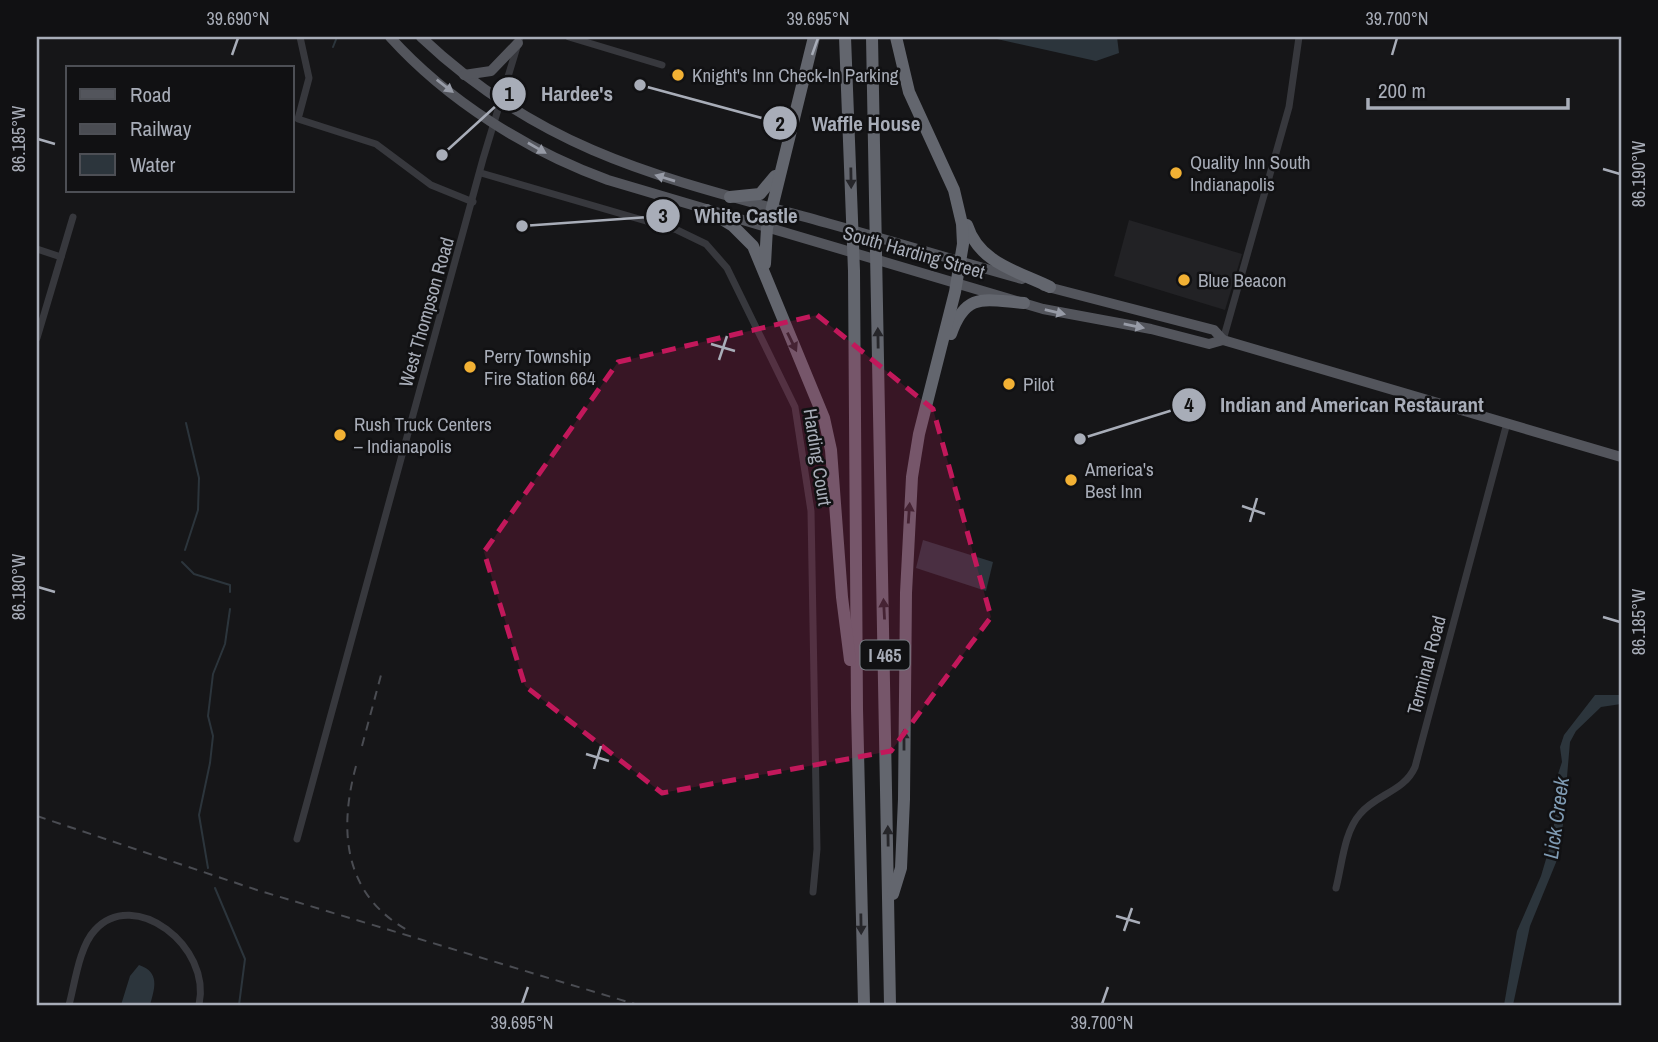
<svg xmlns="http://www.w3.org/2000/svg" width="1658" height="1042" font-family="'Archivo Narrow',sans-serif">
<rect width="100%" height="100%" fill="#161618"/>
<path fill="#222225" d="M1129,220l113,34 -17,56 -111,-34z"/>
<g fill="#2c353c">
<path d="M988,37h129l2,16 -23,8z"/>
<path d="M923,540l70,22 -7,29 -70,-23z"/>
<path d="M1595,695h26v9l-20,3 -25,24 -6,11 -8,93 -5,25 -27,66 -17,79h-9l13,-74 24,-55 11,-37 6,-44 -1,-18 5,-15 -2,-15 4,-12z"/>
<path d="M139,965c21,7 16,23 11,40h-29l9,-29z"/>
</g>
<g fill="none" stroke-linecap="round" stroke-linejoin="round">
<g stroke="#2c353c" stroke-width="2">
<path d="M333,47l4,-10"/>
<path d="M185,550l13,-40 1,-32 -13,-55"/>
<path d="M182,562l12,12 36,11v7"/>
<path d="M208,868l-9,-53 11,-52 3,-27 -5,-20 5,-42 12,-30 5,-35"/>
<path d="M215,888l30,71 -6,46"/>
</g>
<g stroke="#37383d" stroke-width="7">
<path d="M300,37l9,41 -11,41 78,25 55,41 42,17"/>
<path d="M569,37l93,28"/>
<path d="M481,173l196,57 29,14 21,24 68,139 16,104 6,338 -4,43"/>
<path d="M37,249l24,8"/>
<path d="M37,338l36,-121"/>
<path d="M1223,340l66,-233 10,-70"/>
<path d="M297,839l186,-680 37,-122"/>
<path d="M1336,888c6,-23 8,-56 24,-74 16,-20 44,-22 55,-47l92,-344"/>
<path d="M69,1005c6,-22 10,-58 26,-75 39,-43 117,16 104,75"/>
</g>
<g stroke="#53555c" stroke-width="10">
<path d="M390,37c58,64 138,114 218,143l435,129 108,20 58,15 14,-4 398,117"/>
<path d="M421,37c125,118 247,142 406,186 65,18 130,38 195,56"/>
<path d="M464,75l27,-4 27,-28"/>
<path d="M1044,286l170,44 9,10"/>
</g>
<g stroke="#63666e" stroke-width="12">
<path d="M845,37l9,234 3,438 7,296"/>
<path d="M872,37l18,968"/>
<path d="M730,197l30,-3 15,-18"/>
<path d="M707,210l26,16 20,20 71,172 7,32 11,147 8,63"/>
<path d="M967,225c12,38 50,46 83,62"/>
<path d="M765,264l2,-36 47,-191"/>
<path d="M951,334c15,-43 34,-34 73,-31"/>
<path d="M893,894l8,-26 3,-69 2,-206 6,-116 7,-43 36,-142 8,-48 -1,-20 -8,-34 -45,-98 -13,-55"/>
</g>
<g stroke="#4a4c52" stroke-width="2" stroke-dasharray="9 7" stroke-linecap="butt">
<path d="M362,746l19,-71"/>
<path d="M356,766c-18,66 -12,131 55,166"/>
<path d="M37,816l220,74 381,115"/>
</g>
</g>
<defs><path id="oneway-solid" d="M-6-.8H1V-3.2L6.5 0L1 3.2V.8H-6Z" transform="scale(1.75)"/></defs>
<g fill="#979ba6">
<use href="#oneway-solid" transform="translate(445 86) rotate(38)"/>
<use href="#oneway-solid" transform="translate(537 148) rotate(30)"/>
<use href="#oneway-solid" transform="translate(665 178) rotate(-163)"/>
<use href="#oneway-solid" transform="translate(1055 312) rotate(13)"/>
<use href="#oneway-solid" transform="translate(1134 326) rotate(11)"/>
</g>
<g fill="#26262a">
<use href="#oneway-solid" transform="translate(851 178) rotate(89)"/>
<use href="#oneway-solid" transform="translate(878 338) rotate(-91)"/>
<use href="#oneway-solid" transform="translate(792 342) rotate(64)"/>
<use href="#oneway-solid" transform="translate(909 513) rotate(-86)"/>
<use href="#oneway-solid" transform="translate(884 609) rotate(-93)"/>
<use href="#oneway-solid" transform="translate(904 740) rotate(-90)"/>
<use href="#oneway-solid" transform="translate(888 836) rotate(-91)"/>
<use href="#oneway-solid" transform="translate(861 924) rotate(89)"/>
</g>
<path fill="#c2185b" fill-opacity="0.2" stroke="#c2185b" stroke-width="5" stroke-dasharray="14 9" stroke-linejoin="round" d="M817,315l116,94 58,208 -100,134 -229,42 -137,-107 -41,-134 134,-190z"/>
<path fill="none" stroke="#a8adb8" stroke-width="2.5" d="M232,55l6,-17M812,55l6,-17M1392,55l5,-17M38,139l17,5M1603,169l17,5M711,344l24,7M719,360l8,-24M1242,506l23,8M1250,522l7,-24M38,587l17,5M1603,617l17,5M586,754l23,7M594,769l7,-23M1116,916l24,7M1124,931l8,-23M522,1004l6,-17M1102,1004l6,-17"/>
<g fill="#f2b134" stroke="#111113" stroke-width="2.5">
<circle cx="678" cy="75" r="7"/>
<circle cx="1176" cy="173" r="7"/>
<circle cx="1184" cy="280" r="7"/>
<circle cx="470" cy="367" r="7"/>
<circle cx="1009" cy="384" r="7"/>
<circle cx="340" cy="435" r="7"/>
<circle cx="1071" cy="480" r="7"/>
</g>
<g text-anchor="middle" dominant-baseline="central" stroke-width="5" stroke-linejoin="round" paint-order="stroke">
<rect fill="#111113" stroke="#7b7e86" stroke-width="2" x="860.5" y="640.5" width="49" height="29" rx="5"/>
<g font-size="18" font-weight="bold" fill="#a8adb8">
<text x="885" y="655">I 465</text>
</g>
<g font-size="19" fill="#a8adb8" stroke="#111113" text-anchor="start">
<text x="692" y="75">Knight's Inn Check-In Parking</text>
<text x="1190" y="162">Quality Inn South<tspan x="1190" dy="22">Indianapolis</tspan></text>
<text x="1198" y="280">Blue Beacon</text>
<text x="484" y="356">Perry Township<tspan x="484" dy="22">Fire Station 664</tspan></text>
<text x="1023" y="384">Pilot</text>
<text x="354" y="424">Rush Truck Centers<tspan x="354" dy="22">– Indianapolis</tspan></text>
<text x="1085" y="469">America's<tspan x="1085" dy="22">Best Inn</tspan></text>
</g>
<g font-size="19" fill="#a8adb8" stroke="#111113">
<text transform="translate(914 252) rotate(16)">South Harding Street</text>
<text transform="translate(426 312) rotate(-74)">West Thompson Road</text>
<text transform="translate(818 457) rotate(81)">Harding Court</text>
<text transform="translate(1426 665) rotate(-75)">Terminal Road</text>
</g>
<g font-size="21" font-style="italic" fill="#7f9bb3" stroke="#111113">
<text transform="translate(1556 818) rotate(-82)">Lick Creek</text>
</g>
</g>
<path fill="none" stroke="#a8adb8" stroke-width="2.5" d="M442 155L509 94M640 85L780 123M522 226L663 216M1080 439L1189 405"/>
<g fill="#a8adb8" stroke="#111113" stroke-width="2.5">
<circle cx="442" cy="155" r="7"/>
<circle cx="640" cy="85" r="7"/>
<circle cx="522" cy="226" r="7"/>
<circle cx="1080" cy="439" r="7"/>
<circle cx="509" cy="94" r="18"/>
<circle cx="780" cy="123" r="18"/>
<circle cx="663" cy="216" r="18"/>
<circle cx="1189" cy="405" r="18"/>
</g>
<g font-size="21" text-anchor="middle" font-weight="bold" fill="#111">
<text x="509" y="101">1</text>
<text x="780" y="131">2</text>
<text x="663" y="223">3</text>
<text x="1189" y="412">4</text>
</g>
<g font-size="21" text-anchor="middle" font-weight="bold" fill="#a8adb8" stroke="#111113" stroke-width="5" stroke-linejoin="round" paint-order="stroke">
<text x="577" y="101">Hardee's</text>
<text x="866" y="131">Waffle House</text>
<text x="746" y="223">White Castle</text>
<text x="1352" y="412">Indian and American Restaurant</text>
</g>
<rect width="1658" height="1042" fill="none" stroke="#111113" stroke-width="77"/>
<rect x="66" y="66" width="228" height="126" fill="#111113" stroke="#4d4f55" stroke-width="2"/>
<rect x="80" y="89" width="35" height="10" fill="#53555c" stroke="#4d4f55" stroke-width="2"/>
<text x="130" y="102" font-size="21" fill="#a8adb8">Road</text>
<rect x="80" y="124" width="35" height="10" fill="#4a4c52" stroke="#4d4f55" stroke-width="2"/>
<text x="130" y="136" font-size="21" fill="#a8adb8">Railway</text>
<rect x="80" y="154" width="35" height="21" fill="#2c353c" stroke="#4d4f55" stroke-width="2"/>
<text x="130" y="172" font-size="21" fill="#a8adb8">Water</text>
<path d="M1368 98v10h200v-10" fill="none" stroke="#a8adb8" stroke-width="3.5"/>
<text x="1378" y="98" font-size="21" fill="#a8adb8" stroke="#111113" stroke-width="5" paint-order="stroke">200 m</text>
<rect x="38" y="38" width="1582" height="966" fill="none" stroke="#a8adb8" stroke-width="2.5"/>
<g font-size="18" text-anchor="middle" fill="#a8adb8">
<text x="238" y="25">39.690°N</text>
<text x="818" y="25">39.695°N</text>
<text x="1397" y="25">39.700°N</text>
<text transform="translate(19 139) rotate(-90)" y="6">86.185°W</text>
<text transform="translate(1639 174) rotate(-90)" y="6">86.190°W</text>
<text transform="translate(19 587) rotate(-90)" y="6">86.180°W</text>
<text transform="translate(1639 622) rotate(-90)" y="6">86.185°W</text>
<text x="522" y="1029">39.695°N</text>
<text x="1102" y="1029">39.700°N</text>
</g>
</svg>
